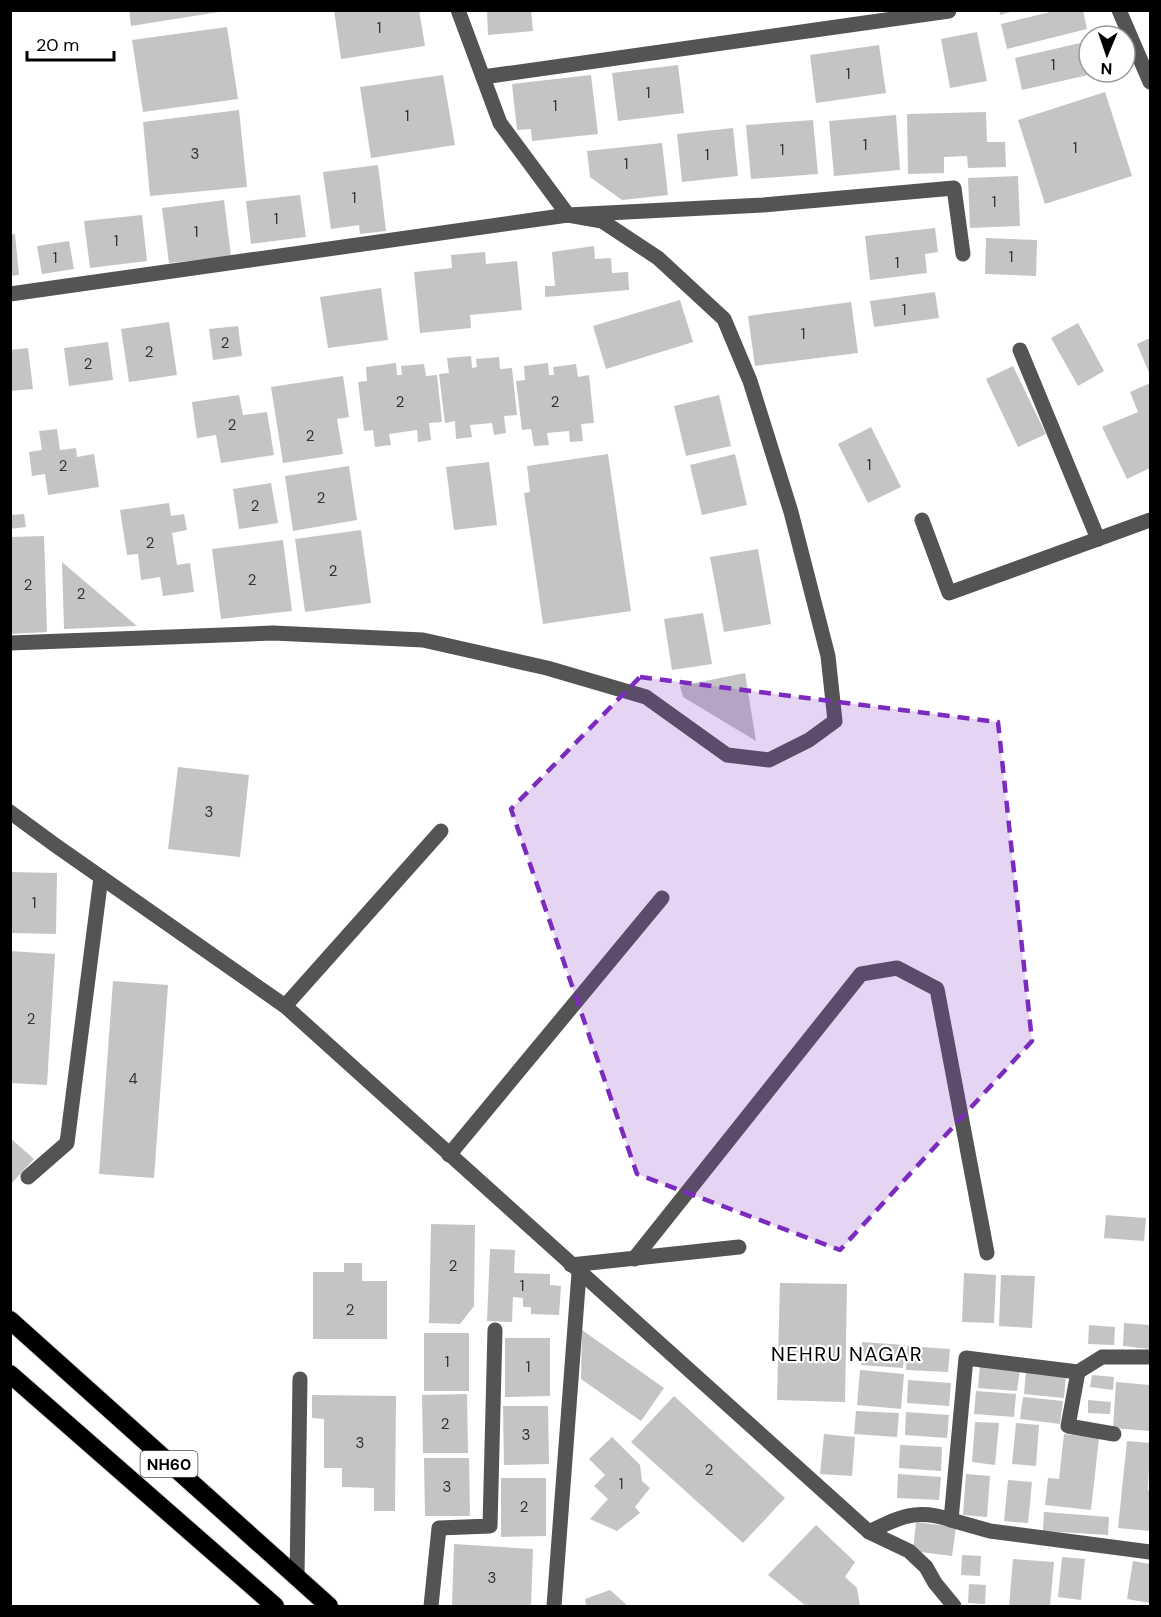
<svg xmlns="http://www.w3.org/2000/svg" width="1161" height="1617" font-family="'DM Sans',sans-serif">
<rect width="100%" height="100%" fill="#fff"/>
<g fill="#c4c4c4">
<path d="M129,10h90v2l-88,14z"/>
<path d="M334,10h85l6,36 -84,13z"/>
<path d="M487,10h44l2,21 -45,4z"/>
<path d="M999,10h15v1l-14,4z"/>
<path d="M1058,10h25l4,19 -80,20 -6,-25z"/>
<path d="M227,27l11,72 -95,13 -11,-72z"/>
<path d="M977,32l10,49 -37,7 -9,-49z"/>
<path d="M1089,41v31l8,1 -75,17 -7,-32z"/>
<path d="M879,45l7,48 -70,10 -6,-48z"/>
<path d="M678,65l6,48 -66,8 -6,-48z"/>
<path d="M443,75l12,70 -84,13 -11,-71z"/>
<path d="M591,75l7,59 -66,7 -1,-12 -14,1 -5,-46z"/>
<path d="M1105,92l27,84 -87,28 -27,-84z"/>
<path d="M239,110l8,77 -97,9 -7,-74z"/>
<path d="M986,112l1,30h18l1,25 -38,1 -1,-12 -23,1v16l-36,1 -1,-60z"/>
<path d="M896,115l4,55 -66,6 -5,-55z"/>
<path d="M813,120l5,54 -67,5 -5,-54z"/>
<path d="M733,128l5,48 -56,6 -5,-48z"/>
<path d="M662,143l6,52 -46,5 -32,-23 -3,-26z"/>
<path d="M378,165l8,66 -26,3 -1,-9 -28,4 -8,-57z"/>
<path d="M1018,176l2,50 -50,2 -2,-50z"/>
<path d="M300,195l6,42 -55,7 -5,-43z"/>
<path d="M224,200l7,56 -62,7 -7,-55z"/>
<path d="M142,215l5,46 -57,7 -6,-47z"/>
<path d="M935,228l3,24 -13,2 2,19 -57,7 -5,-44z"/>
<path d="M15,234l4,41 -9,1v-41z"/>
<path d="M986,238l51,2 -1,36 -51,-2z"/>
<path d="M69,241l5,28 -32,5 -5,-28z"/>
<path d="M594,246l1,13 16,-1 1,15 16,-1 1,18 -84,7v-11h10l-3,-34z"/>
<path d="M485,252l1,12 31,-3 5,49 -52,5 1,13 -51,5 -6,-61 38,-4 -1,-13z"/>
<path d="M381,288l7,52 -60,8 -8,-51z"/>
<path d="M935,292l4,26 -65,9 -4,-26z"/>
<path d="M680,300l13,42 -87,27 -13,-43z"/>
<path d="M851,302l7,51 -103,13 -7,-50z"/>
<path d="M169,322l8,53 -48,7 -8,-53z"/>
<path d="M1078,323l26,48 -26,15 -27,-48z"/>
<path d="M238,326l4,30 -29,4 -4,-31z"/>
<path d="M1150,338v37l-13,-31z"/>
<path d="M108,342l5,38 -44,6 -5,-38z"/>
<path d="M28,348l5,41 -23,2v-41z"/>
<path d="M471,356l1,12 5,-1 -1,-8 23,-2 1,12 12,-1 5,47 -13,1 2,17 -12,2 -2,-12 -22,2 2,12 -16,2 -1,-18 -10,2 -6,-49 10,-1 -2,-15z"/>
<path d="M396,363l1,12h5l-1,-9 23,-2 2,12 11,-1 5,47 -13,1 2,17 -13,2 -1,-12 -28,4 2,11 -16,2 -2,-17 -9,1 -6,-49 9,-1 -1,-14z"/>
<path d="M548,363l1,12h5l-1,-8 23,-3 2,13 11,-2 5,48 -13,1 2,17 -13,1 -1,-11 -22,2 2,12 -15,1 -3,-17 -9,1 -6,-49 9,-1 -1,-14z"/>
<path d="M1013,366l33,68 -28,13 -32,-68z"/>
<path d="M343,376l6,41 -12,2 6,35 -60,9 -12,-76z"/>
<path d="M1150,383v85l-23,11 -25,-52 36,-15 -8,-20z"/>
<path d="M239,395l4,20 24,-3 7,43 -53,8 -5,-28 -19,3 -5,-36z"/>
<path d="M719,395l12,51 -45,10 -12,-50z"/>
<path d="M871,427l30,60 -33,16 -30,-59z"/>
<path d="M57,429l3,21 16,-2 1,9 17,-3 5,33 -51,8 -3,-21 -13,2 -3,-24 13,-2 -3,-19z"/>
<path d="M608,454l23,157 -88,13 -19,-131 6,-1 -3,-26z"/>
<path d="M735,454l12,51 -45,10 -12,-50z"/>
<path d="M489,462l8,63 -43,5 -8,-63z"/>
<path d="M349,466l8,54 -64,11 -8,-55z"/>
<path d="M271,483l7,40 -39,6 -6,-40z"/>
<path d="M169,503l2,13 13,-2 3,16 -15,3 5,32 13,-2 4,29 -31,4 -3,-19 -19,3 -3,-26 -11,1 -7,-45z"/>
<path d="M24,514l2,13 -16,2v-14z"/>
<path d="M361,530l10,73 -66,9 -10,-73z"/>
<path d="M44,536l3,96 -37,2v-97z"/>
<path d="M283,540l9,71 -71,8 -9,-70z"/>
<path d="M758,549l13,75 -47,8 -14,-75z"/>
<path d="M62,562l75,64 -73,3z"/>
<path d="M703,613l9,51 -40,6 -8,-51z"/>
<path d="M745,673l11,68 -73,-44 -3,-11z"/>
<path d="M178,767l71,8 -9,82 -72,-8z"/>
<path d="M10,872l47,1 -1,61 -46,-1z"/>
<path d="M10,951l45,3 -8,131 -37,-2z"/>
<path d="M113,981l55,4 -14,193 -55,-4z"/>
<path d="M10,1138l24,21 -24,26z"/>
<path d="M1106,1215l40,3 -2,23 -40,-3z"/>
<path d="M431,1224l44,1 -1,81 -14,18 -31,-1z"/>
<path d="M490,1249l25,1 -1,23 36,1v11l11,1 -2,29 -28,-1v-7h-8v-9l-10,-1 -1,25 -25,-1z"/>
<path d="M344,1263h18v18h25v58h-74v-67h31z"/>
<path d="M964,1273l32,2 -2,48 -32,-1z"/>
<path d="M1001,1275l34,1 -3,52 -33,-2z"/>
<path d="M780,1283l67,1 -2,118 -68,-2z"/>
<path d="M1124,1323l26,2v24l-27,-3z"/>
<path d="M1089,1325l26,2 -1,18 -26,-1z"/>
<path d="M582,1330l82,58 -23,33 -60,-42z"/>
<rect x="424" y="1333" width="45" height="58"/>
<path d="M505,1338h45v58l-45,1z"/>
<path d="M862,1342l43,3 -2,23 -42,-3z"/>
<path d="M907,1346l43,3 -2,23 -42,-2z"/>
<path d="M980,1365l40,4 -3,22 -39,-3z"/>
<path d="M860,1370l44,4 -3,35 -44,-4z"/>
<path d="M1026,1371l40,4 -2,23 -40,-4z"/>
<path d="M1092,1375l22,2 -1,13 -23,-3z"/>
<path d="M908,1380l43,3 -2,23 -42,-3z"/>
<path d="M1116,1382l34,3v46l-37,-3z"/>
<path d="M976,1391l40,3 -2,23 -40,-3z"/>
<path d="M467,1394l1,59h-45l-1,-58z"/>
<path d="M312,1395l84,1 -1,115h-21v-23l-32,-1v-19h-18v-49l-12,-1z"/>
<path d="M674,1396l111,102 -42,45 -112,-101z"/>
<path d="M1023,1397l40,4 -3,23 -40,-5z"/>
<path d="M1088,1400l23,2 -1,12 -22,-1z"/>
<path d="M503,1406h45l1,58 -45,1z"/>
<path d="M856,1411l43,2 -2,24 -43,-3z"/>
<path d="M906,1412l43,3 -2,23 -42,-3z"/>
<path d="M975,1422l24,1 -4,42 -23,-3z"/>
<path d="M1016,1423l23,2 -3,41 -24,-2z"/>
<path d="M824,1434l31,3 -3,39 -32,-2z"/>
<path d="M1064,1434l35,4 -8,72 -46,-5 3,-27 11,1z"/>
<path d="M612,1437l28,28 2,16 8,7 -15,19 5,6 -23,18 -27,-12 18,-20 -14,-13 11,-11 -16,-16z"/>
<path d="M1127,1441l23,2 -2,47h2v41l-32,-3z"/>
<path d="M900,1445l42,2 -1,24 -42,-3z"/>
<path d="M424,1458h45l1,58h-45z"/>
<path d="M898,1474l43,3 -2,23 -42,-2z"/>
<path d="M966,1474l24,2 -3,41 -24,-2z"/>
<path d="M501,1478h45v58l-45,1z"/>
<path d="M1008,1480l24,2 -4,41 -24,-2z"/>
<path d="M1044,1512l65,5 -1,18 -65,-4z"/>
<path d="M916,1522l40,5 -4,29 -39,-5z"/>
<path d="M816,1525l39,37 -10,15 12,11 3,18h-54l-38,-31z"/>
<path d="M454,1544l79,5 -2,57h-79z"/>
<path d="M962,1555l19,1 -1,20 -19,-1z"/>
<path d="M1062,1557l23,2 -4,41 -23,-3z"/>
<path d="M1013,1559l41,3 -4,44h-41z"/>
<path d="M1133,1561l17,3v39l-23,-4z"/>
<path d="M969,1584l17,1 -1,19 -17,-1z"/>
<path d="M610,1590l18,16h-42l-1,-7z"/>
</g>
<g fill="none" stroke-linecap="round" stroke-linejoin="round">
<defs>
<g id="highway">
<path d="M10,1320l319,286"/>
<path d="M10,1374l265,232"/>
</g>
</defs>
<use href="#highway" stroke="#dbdbdb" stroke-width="20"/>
<g stroke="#545454" stroke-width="15">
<path d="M1119,10l31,72"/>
<path d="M483,77l466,-66"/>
<path d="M10,294l558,-79 195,-10 191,-17 9,66"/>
<path d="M1020,350l78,189"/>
<path d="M922,520l27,73 201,-73"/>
<path d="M10,643l263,-10 150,7 124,28 99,29 81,58 42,5 40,-20 26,-19 -7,-65 -37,-144 -41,-131 -26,-62 -66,-61 -56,-37 -34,-6 -68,-92 -42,-113"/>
<path d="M10,812l45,33 230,161 584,526 40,19 17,16 9,16 19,23"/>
<path d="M285,1006l156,-175"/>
<path d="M449,1155l213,-257"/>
<path d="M28,1177l39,-34 34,-266"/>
<path d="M634,1259l227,-285 36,-6 40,21 50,264"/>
<path d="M571,1265l168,-18"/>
<path d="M1150,1357h-48l-24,15 -112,-14 -15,162 39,11 160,21"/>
<path d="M1078,1372l-10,54 46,8"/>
<path d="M869,1532c30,-15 48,-24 82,-12"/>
<path d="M297,1578l3,-199"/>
<path d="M431,1606l8,-78 51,-2 5,-196"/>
<path d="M554,1606l25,-333"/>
</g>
<use href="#highway" stroke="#000" stroke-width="18"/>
</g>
<path fill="#7b2cbf" fill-opacity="0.2" stroke="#7b2cbf" stroke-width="4.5" stroke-dasharray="12 8" stroke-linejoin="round" d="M640,677l358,45 34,319 -192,209 -203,-76 -126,-365z"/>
<g text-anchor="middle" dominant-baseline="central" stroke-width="4.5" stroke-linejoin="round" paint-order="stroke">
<g font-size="15" fill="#313131">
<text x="379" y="28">1</text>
<text x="1053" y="65">1</text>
<text x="848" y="74">1</text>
<text x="648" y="93">1</text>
<text x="555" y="106">1</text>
<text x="407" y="116">1</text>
<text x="865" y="145">1</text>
<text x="1075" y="148">1</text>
<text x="782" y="150">1</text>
<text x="195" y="154">3</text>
<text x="707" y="155">1</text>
<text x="626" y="164">1</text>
<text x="354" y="198">1</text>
<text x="994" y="202">1</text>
<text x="276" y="219">1</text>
<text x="196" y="232">1</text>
<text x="116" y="241">1</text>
<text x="1011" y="257">1</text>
<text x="55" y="258">1</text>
<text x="897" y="263">1</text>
<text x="904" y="310">1</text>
<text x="803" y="334">1</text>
<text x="225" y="343">2</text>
<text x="149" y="352">2</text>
<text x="88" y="364">2</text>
<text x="400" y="402">2</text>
<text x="555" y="402">2</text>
<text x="232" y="425">2</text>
<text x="310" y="436">2</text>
<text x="869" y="465">1</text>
<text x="63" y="466">2</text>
<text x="321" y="498">2</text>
<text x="255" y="506">2</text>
<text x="150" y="543">2</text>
<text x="333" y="571">2</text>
<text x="252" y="580">2</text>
<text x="28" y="585">2</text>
<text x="81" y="594">2</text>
<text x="209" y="812">3</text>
<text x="34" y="903">1</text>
<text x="31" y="1019">2</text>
<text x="133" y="1079">4</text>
<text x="453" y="1266">2</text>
<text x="522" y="1286">1</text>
<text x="350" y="1310">2</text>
<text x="447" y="1362">1</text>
<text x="528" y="1367">1</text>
<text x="445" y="1424">2</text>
<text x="526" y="1435">3</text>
<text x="360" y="1443">3</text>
<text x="709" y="1470">2</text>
<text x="621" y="1484">1</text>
<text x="447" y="1487">3</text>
<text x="524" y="1507">2</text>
<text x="492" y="1578">3</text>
</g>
<rect fill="#fff" stroke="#4c4c4c" stroke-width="1.5" x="140.5" y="1451" width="57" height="26" rx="4.5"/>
<g font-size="16" font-weight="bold" fill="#000">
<text x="169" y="1464">NH60</text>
</g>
<g font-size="20" letter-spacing="1.5" fill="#000" stroke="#fff">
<text x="847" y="1354">NEHRU NAGAR</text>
</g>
</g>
<rect width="1161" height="1617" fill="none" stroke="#000000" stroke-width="24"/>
<g transform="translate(1107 54) rotate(182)"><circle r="28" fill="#ffffff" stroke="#999999" stroke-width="1.5"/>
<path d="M0-4.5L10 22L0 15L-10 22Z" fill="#000000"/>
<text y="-9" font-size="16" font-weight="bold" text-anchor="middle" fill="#000000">N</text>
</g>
<path d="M27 51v9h87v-9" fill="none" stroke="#000000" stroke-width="3"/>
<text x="36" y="51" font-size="18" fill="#000000" stroke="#ffffff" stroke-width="4.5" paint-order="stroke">20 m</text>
</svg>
